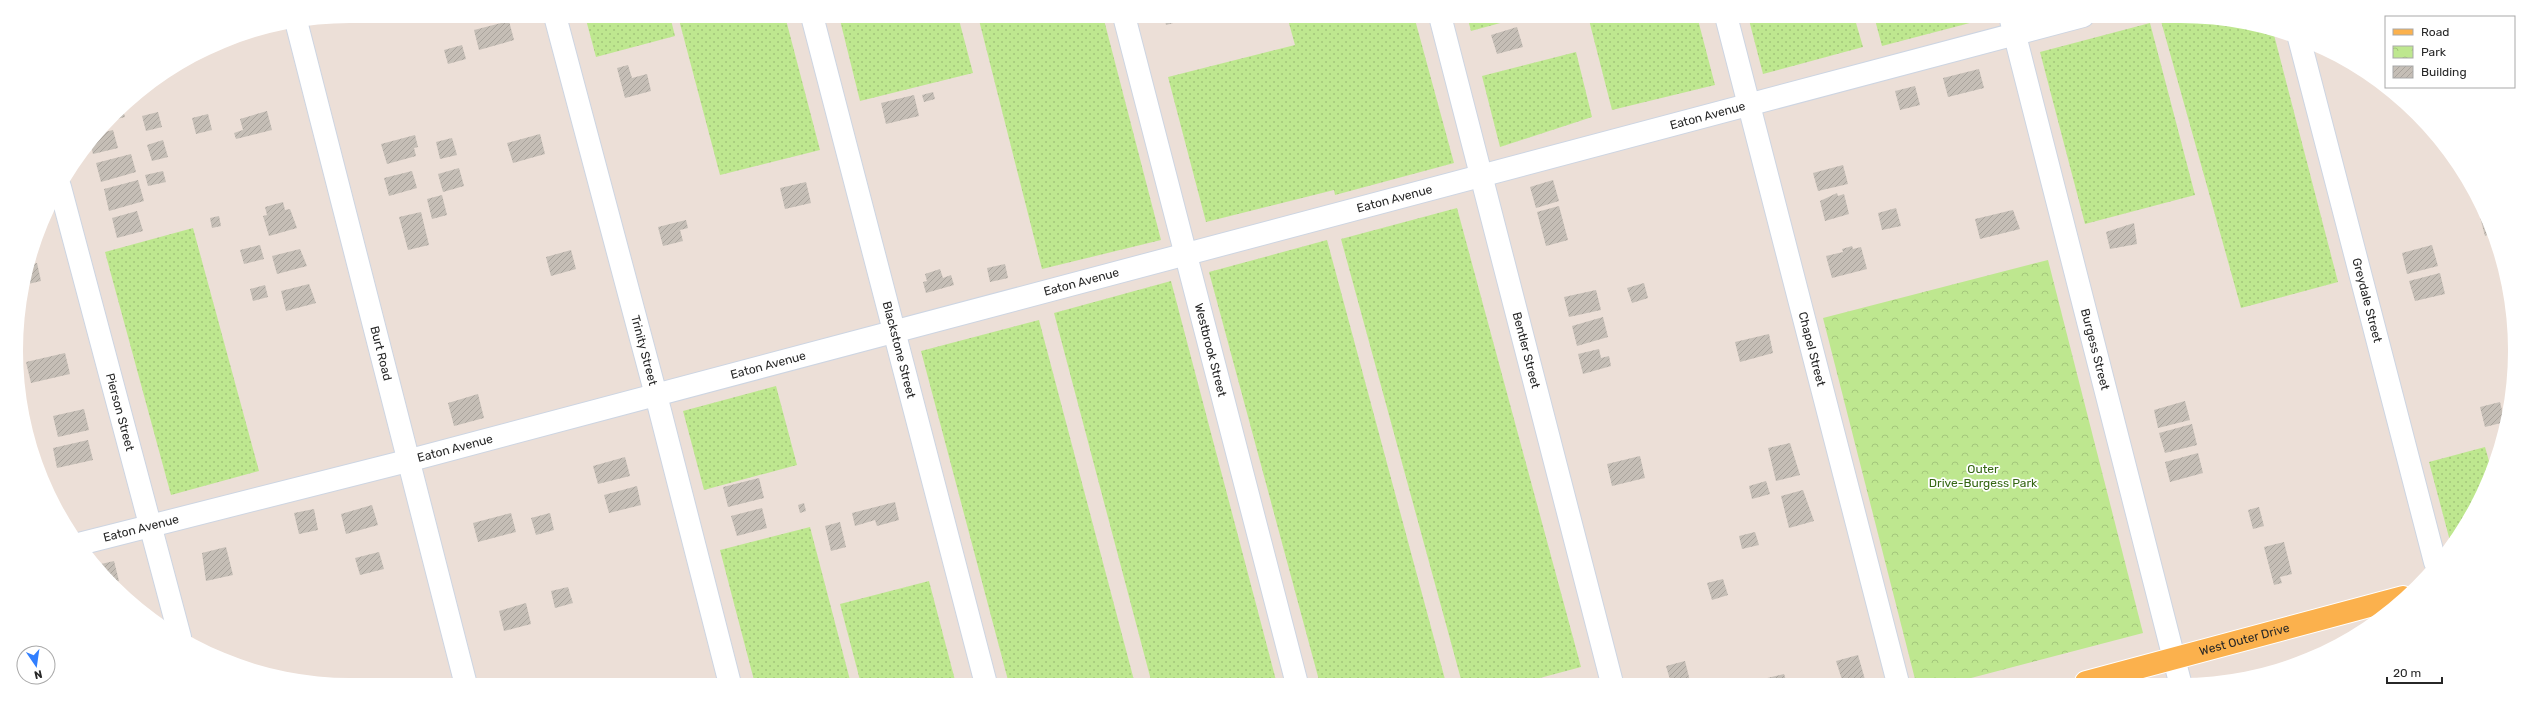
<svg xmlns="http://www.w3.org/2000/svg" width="2531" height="701" font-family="Rubik,sans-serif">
<defs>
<pattern id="grass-dots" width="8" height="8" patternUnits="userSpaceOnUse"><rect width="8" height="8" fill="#bee78f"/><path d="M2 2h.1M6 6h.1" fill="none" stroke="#a3c67b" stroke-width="1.8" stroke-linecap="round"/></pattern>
<pattern id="park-crowns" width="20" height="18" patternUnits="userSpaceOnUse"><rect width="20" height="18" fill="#bee78f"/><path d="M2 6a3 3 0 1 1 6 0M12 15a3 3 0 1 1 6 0" fill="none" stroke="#a3c67b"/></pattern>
<pattern id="building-hatch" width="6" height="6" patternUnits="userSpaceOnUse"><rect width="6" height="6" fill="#c5beb6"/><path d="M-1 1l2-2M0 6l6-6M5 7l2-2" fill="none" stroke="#a9a39c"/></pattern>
</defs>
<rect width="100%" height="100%" fill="#ecdfd7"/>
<g fill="url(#grass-dots)">
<path d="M585,16h85l5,20 -79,21z"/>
<path d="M678,16h107l35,134 -100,25z"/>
<path d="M839,16h119l15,57 -113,28z"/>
<path d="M978,16h125l58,224 -119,29z"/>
<path d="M1287,16h127l40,147 -119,32 -1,-5 -128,32 -38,-145 127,-32z"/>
<path d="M1467,16h59l-55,15z"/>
<path d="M1588,16h109l18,69 -103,25z"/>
<path d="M1748,16h106l9,31 -100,27z"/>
<path d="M1874,16h110l1,3 -103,27z"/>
<path d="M2181,16l65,6 27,9 65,251 -97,26 -80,-287z"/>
<path d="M2150,23l45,172 -110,29 -45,-172z"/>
<path d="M1576,52l16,65 -92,30 -18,-71z"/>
<path d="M1457,208l124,459 -60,16h-59l-121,-444z"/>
<path d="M193,228l66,243 -88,24 -66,-243z"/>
<path d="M1327,240l119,443 -126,1 -111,-412z"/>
<path d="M1171,281l106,403h-125l-98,-371z"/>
<path d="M1039,320l96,364h-126l-88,-333z"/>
<path d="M776,386l21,79 -93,25 -21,-79z"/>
<path d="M2485,447l6,21 -11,31 -30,42 -21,-79z"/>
<path d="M810,527l41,157h-96l-35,-134z"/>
<path d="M929,581l27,103h-95l-21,-80z"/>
</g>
<path fill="url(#park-crowns)" d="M2048,260l95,373 -191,50h-36l-93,-365z"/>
<g fill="url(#building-hatch)">
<path d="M1164,16h24v3l-22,6z"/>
<path d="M509,21l5,19 -35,10 -5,-20z"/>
<path d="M1517,27l6,20 -26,7 -6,-19z"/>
<path d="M462,45l4,14 -18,5 -4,-14z"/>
<path d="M628,65l4,13 15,-4 4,17 -26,7 -8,-30z"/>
<path d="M1979,69l5,19 -36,9 -5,-19z"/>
<path d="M1915,86l5,19 -20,5 -5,-19z"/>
<path d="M933,92l2,7 -11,3 -2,-7z"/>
<path d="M914,95l5,21 -33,8 -5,-21z"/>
<path d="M122,107l3,10 -16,4z"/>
<path d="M267,111l5,19 -36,9 -2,-6 9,-3 -3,-11z"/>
<path d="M158,112l4,15 -16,4 -4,-15z"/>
<path d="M208,114l4,16 -16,4 -4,-16z"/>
<path d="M113,130l5,18 -25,6 -3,-12 7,-8z"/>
<path d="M540,134l5,20 -32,9 -6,-20z"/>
<path d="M415,135l3,12 -4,1 2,8 -29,8 -6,-20z"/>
<path d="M452,138l5,17 -17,4 -4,-17z"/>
<path d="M163,140l5,17 -16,4 -5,-16z"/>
<path d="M131,154l5,18 -35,10 -5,-19z"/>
<path d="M1843,165l5,19 -30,7 -5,-18z"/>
<path d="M459,168l5,18 -21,6 -5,-18z"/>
<path d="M163,171l3,11 -18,4 -3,-11z"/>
<path d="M412,171l5,17 -28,8 -5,-18z"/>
<path d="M138,180l6,21 -35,10 -5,-22z"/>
<path d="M1553,180l6,21 -23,7 -6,-21z"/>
<path d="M806,182l5,21 -26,6 -5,-21z"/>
<path d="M1837,193l1,3 6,-2 5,20 -24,7 -5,-20z"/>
<path d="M442,195l5,20 -15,4 -5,-20z"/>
<path d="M283,202l2,8 5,-1 7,19 -28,8 -6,-20 4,-1 -2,-8z"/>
<path d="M1559,206l9,34 -22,6 -9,-34z"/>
<path d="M1896,208l5,18 -19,4 -4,-17z"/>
<path d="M2013,210l7,19 -40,10 -5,-20z"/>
<path d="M137,211l6,20 -26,7 -5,-20z"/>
<path d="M421,212l8,33 -21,5 -9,-33z"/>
<path d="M219,216l2,10 -9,2 -2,-10z"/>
<path d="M2486,216l7,17 -8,3 -5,-19z"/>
<path d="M686,220l2,8 -8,2 3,11 -20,5 -5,-19z"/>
<path d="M2134,223l3,21 -27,5 -4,-17z"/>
<path d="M260,245l4,14 -20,5 -4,-14z"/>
<path d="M2432,245l6,21 -31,8 -5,-21z"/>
<path d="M1852,246l1,3 8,-2 6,22 -35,9 -6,-22 17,-4 -1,-3z"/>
<path d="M300,249l7,17 -30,8 -5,-18z"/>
<path d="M571,250l5,19 -25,7 -5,-19z"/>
<path d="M37,263l4,18 -17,4 3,-20z"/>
<path d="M1005,264l3,14 -18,4 -3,-14z"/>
<path d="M940,269l3,9 8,-3 3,10 -28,8 -3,-11 4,-1 -2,-7z"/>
<path d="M2440,273l5,21 -30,7 -6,-20z"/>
<path d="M1644,283l4,15 -16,5 -5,-15z"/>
<path d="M309,284l7,19 -30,8 -5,-20z"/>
<path d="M265,285l3,12 -15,4 -3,-12z"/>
<path d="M1596,290l5,20 -32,7 -5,-20z"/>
<path d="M1603,317l5,20 -31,9 -5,-20z"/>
<path d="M1769,334l4,19 -33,9 -5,-20z"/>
<path d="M1599,349l2,9 8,-2 2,10 -28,8 -5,-20z"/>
<path d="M65,353l5,21 -39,9 -5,-21z"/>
<path d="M478,394l6,24 -30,8 -6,-23z"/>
<path d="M2185,401l5,19 -32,8 -4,-18z"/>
<path d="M2500,402l5,20 -20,5 -5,-20z"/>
<path d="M84,409l5,21 -31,7 -5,-21z"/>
<path d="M2192,424l5,21 -32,8 -6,-20z"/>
<path d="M88,440l5,20 -36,8 -4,-20z"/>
<path d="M1790,443l10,32 -24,6 -8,-33z"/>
<path d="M2198,453l5,20 -33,9 -5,-20z"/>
<path d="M1640,456l5,22 -33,8 -5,-22z"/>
<path d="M625,457l5,19 -32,8 -5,-18z"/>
<path d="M759,478l5,20 -36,9 -5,-20z"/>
<path d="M1766,481l4,13 -18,5 -3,-13z"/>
<path d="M637,486l4,19 -32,8 -5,-18z"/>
<path d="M1803,490l11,31 -25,7 -8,-32z"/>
<path d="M895,502l4,18 -22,6 -2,-6 -20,6 -3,-13z"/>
<path d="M804,503l2,8 -6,2 -2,-8z"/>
<path d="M372,505l6,20 -32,9 -5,-20z"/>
<path d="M2259,507l5,19 -11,3 -5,-19z"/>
<path d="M762,508l5,20 -30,8 -6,-20z"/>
<path d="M314,509l4,21 -19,4 -5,-21z"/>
<path d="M511,513l5,19 -38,10 -5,-19z"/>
<path d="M550,513l4,17 -18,5 -5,-17z"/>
<path d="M840,522l6,25 -15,4 -6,-25z"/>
<path d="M1755,532l4,13 -17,4 -3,-13z"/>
<path d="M2284,542l8,32 -12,3 2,6 -8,2 -10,-38z"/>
<path d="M226,547l7,28 -27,6 -4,-28z"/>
<path d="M379,552l5,17 -24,6 -5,-17z"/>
<path d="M114,561l5,20 -4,1 -18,-17z"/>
<path d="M1723,579l5,16 -16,5 -5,-17z"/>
<path d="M568,587l5,16 -18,5 -4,-17z"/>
<path d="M526,603l5,21 -27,7 -5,-20z"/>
<path d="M1858,655l8,28h-23l-7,-22z"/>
<path d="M1685,661l5,20 -19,2 -5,-17z"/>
<path d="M1784,674l3,9h-24v-4z"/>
</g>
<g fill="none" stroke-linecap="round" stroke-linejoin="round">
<defs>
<g id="minor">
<path id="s1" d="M555,16l101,379 74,289"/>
<path id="s2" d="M812,16l174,668"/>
<path id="s3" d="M1124,16l173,668"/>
<path id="s4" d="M1440,16l172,667"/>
<path id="s5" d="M1726,16l172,667"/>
<path id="s6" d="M2010,16l170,666"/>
<path id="s7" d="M296,21l170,664"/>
<path id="s8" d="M2299,38l136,524"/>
<path id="s9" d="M60,187l120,450"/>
<path id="s10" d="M79,544l328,-83 1676,-445"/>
</g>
<g id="major">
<path id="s11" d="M2086,682l317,-85"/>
</g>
</defs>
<use href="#minor" stroke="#cdd5e2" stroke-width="24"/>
<use href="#major" stroke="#fff" stroke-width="24"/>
<use href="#minor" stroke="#fff" stroke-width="22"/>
<use href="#major" stroke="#fbb14d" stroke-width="22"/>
</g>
<g text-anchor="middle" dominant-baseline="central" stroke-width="3.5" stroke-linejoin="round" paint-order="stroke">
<g font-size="12" fill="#272727" stroke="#fff">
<text stroke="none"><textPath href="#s10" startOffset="1684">Eaton Avenue</textPath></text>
<text stroke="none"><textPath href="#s10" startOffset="1360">Eaton Avenue</textPath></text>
<text stroke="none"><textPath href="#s10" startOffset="1036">Eaton Avenue</textPath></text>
<text stroke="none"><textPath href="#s8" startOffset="271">Greydale Street</textPath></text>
<text stroke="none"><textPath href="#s5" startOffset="344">Chapel Street</textPath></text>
<text stroke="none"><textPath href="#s6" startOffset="344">Burgess Street</textPath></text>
<text stroke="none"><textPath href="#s1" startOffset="346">Trinity Street</textPath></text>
<text stroke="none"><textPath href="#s2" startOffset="345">Blackstone Street</textPath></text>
<text stroke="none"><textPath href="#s3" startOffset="345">Westbrook Street</textPath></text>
<text stroke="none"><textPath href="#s4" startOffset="345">Bentler Street</textPath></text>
<text stroke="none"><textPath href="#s7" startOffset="343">Burt Road</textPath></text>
<text stroke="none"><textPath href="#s10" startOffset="712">Eaton Avenue</textPath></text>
<text stroke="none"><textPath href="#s9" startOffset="233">Pierson Street</textPath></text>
<text stroke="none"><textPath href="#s10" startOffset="388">Eaton Avenue</textPath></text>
<text stroke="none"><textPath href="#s10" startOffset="64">Eaton Avenue</textPath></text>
<text stroke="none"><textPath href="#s11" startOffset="164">West Outer Drive</textPath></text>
</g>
<g font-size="12" fill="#366814" stroke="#fff">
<text x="1983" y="469">Outer<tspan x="1983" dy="14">Drive-Burgess Park</tspan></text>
</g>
</g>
<path d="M0 0H2531V701H0ZM350 23H2181A327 327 0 0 1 2508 350V351A327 327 0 0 1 2181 678H350A327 327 0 0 1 23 351V350A327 327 0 0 1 350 23Z" fill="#fff" fill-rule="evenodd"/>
<rect x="2385" y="16" width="130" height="72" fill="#ffffff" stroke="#a9a9a9"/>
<rect x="2393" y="29" width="20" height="6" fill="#fbb14d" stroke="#a9a9a9"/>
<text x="2421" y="36" font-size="12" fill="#272727">Road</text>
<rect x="2393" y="46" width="20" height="12" fill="url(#park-crowns)" stroke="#a9a9a9"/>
<text x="2421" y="56" font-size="12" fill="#272727">Park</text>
<rect x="2393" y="66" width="20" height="12" fill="url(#building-hatch)" stroke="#a9a9a9"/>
<text x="2421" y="76" font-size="12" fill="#272727">Building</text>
<g transform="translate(36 665) rotate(167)"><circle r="19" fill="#ffffff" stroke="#a9a9a9"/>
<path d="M0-3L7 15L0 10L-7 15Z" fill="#317fff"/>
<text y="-6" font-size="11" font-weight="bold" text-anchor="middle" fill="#272727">N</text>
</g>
<path d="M2387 677v6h55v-6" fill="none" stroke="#272727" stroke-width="2"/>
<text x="2393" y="677" font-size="12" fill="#272727" stroke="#ffffff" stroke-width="3" paint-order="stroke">20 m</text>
</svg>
